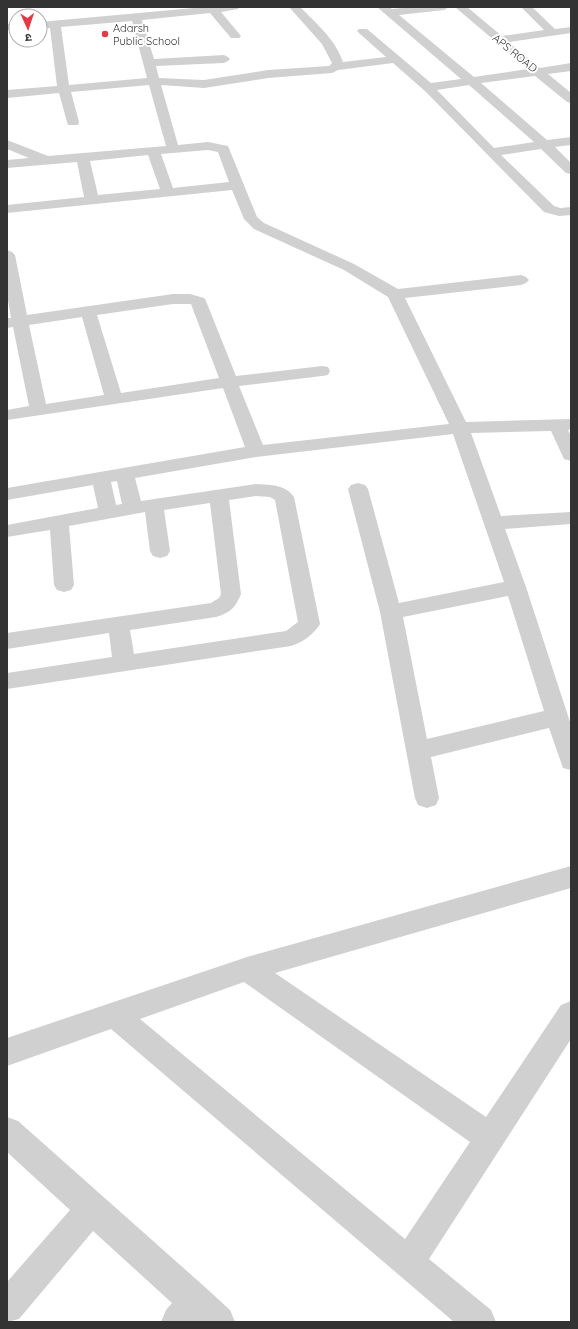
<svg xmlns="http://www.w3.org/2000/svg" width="578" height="1329" font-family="Quicksand,'Noto Sans Devanagari',sans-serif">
<rect width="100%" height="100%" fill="#fff"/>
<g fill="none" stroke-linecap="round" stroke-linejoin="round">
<g fill="#d0d0d0" fill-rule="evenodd">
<path d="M205,7h34l-1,2 -17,3 20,24 -2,2h-8l-21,-25 -68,7 12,39 70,-4 4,2 2,2 -2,2 -4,2 -68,3 3,12 45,2 64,-10 61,-4 3,-3 -10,-19 -33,-37h11c16,16 36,33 43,55l43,-5 -27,-24 -2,-2 2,-2h8l64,54 30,-4 -84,-72h12l3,2 22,-2h35l-5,3 -45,5 75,62 54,-8 -73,-62h12l35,29 42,-6 -23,-23h11l23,22 16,-2v6l-62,9 31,26 31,-5v8l-23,3 23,19v10l-4,-1 -32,-26 -54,7 66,57 24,-3v8l-16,2 16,16v11l-5,-1 -25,-24 -40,6 53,51 6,2 11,-1v8l-12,1 -15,-4 -118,-120 -33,-29 -55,7 -6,3 -64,5 -64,10 -43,-3 17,60 30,-3 20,4 29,71 7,6 90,41 44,25 123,-14 5,2 3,3 -3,3 -5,2 -116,13 61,124 105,-3v10l-3,1 3,6v25l-7,-2 -13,-28 -80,2 30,83 70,-4v12l-66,5 21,58 45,138v45l-8,-2 -14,-40 -118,29 8,41 -3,7 -9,3 -9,-3 -3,-7 -35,-186 -32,-123 3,-4 7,-2 7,2 3,4 31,114 105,-21 -51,-148 -197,23 -121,21 6,23 115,-17c14,1 29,0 38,13l26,127c-7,11 -17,18 -29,22l-284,43v-16l105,-16 -3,-24 -102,16v-16l204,-30 8,-5 2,-4 -11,-91 -46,7 6,41 -3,5 -7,2 -7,-2 -3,-5 -5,-39 -76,14 5,59 -3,5 -7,2 -7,-2 -3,-5 -4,-55 -43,7v-12l91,-17 -5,-23 -86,15v-12l238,-41 -22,-59 -216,32v-10l22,-4 -16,-79 -6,1v-10h4l-4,-24v-44l5,2 3,3 12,60 146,-21h17l14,4 2,3 30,75 86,-10 6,1 2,4 -2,4 -6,1 -83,10 24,59 186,-21 -61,-127 -44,-27 -90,-41 -10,-10 -12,-29 -225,23v-8l77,-8 -7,-35 -70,6v-8l22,-2 -22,-9v-9l41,16 118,-10 -17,-61 -78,7 8,30 -1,3h-10l-1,-3 -8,-29 -52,5v-8l50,-4 -7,-58h-10v-6zM132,21l15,57 -78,7 -8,-58zM469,85l65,57 -40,6 -57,-58zM208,150l10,2 11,30 -56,6 -12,-34zM148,155l12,34 -62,6 -8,-34zM173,304h18l28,74 -98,15 -24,-78zM82,317l22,78 -58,9 -17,-79zM117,481l5,23 -6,1 -5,-23zM256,496l14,1 5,3 23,122 -12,9 -152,23 -4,-24 86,-13c14,-4 20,-10 25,-23l-12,-94zM508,596l36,115 -117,28 -24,-122z"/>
<rect x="7" y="24" width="9" height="6"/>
<path d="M571,866v22l-296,85 211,144 75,-112 10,-4v38l-142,220 62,51 5,12h-42l-343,-293 -104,37v-28l240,-81zM244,982l226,160 -65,97 -265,-220z"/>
<path d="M7,1117l11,4 188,167 24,22 5,12h-74l5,-12 6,-7 -79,-72 -74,88 -12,3v-40l63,-72 -63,-58z"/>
</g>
</g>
<circle fill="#e63946" stroke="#fff" stroke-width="1.5" cx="105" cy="34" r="4"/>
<g text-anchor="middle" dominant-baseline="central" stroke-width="4" stroke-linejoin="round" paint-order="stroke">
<g font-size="11" fill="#333" stroke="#fff" text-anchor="start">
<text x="113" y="28">Adarsh<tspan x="113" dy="13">Public School</tspan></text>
</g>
<g font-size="11" fill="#333" stroke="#fff">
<text transform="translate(515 53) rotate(39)">APS ROAD</text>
</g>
</g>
<rect width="578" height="1329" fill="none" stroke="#333333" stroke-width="16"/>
<g transform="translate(28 28) rotate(177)"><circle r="19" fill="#ffffff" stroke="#adadad"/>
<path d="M0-3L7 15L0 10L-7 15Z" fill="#e63946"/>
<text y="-6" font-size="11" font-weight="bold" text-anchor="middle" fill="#333333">उ</text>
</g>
</svg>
